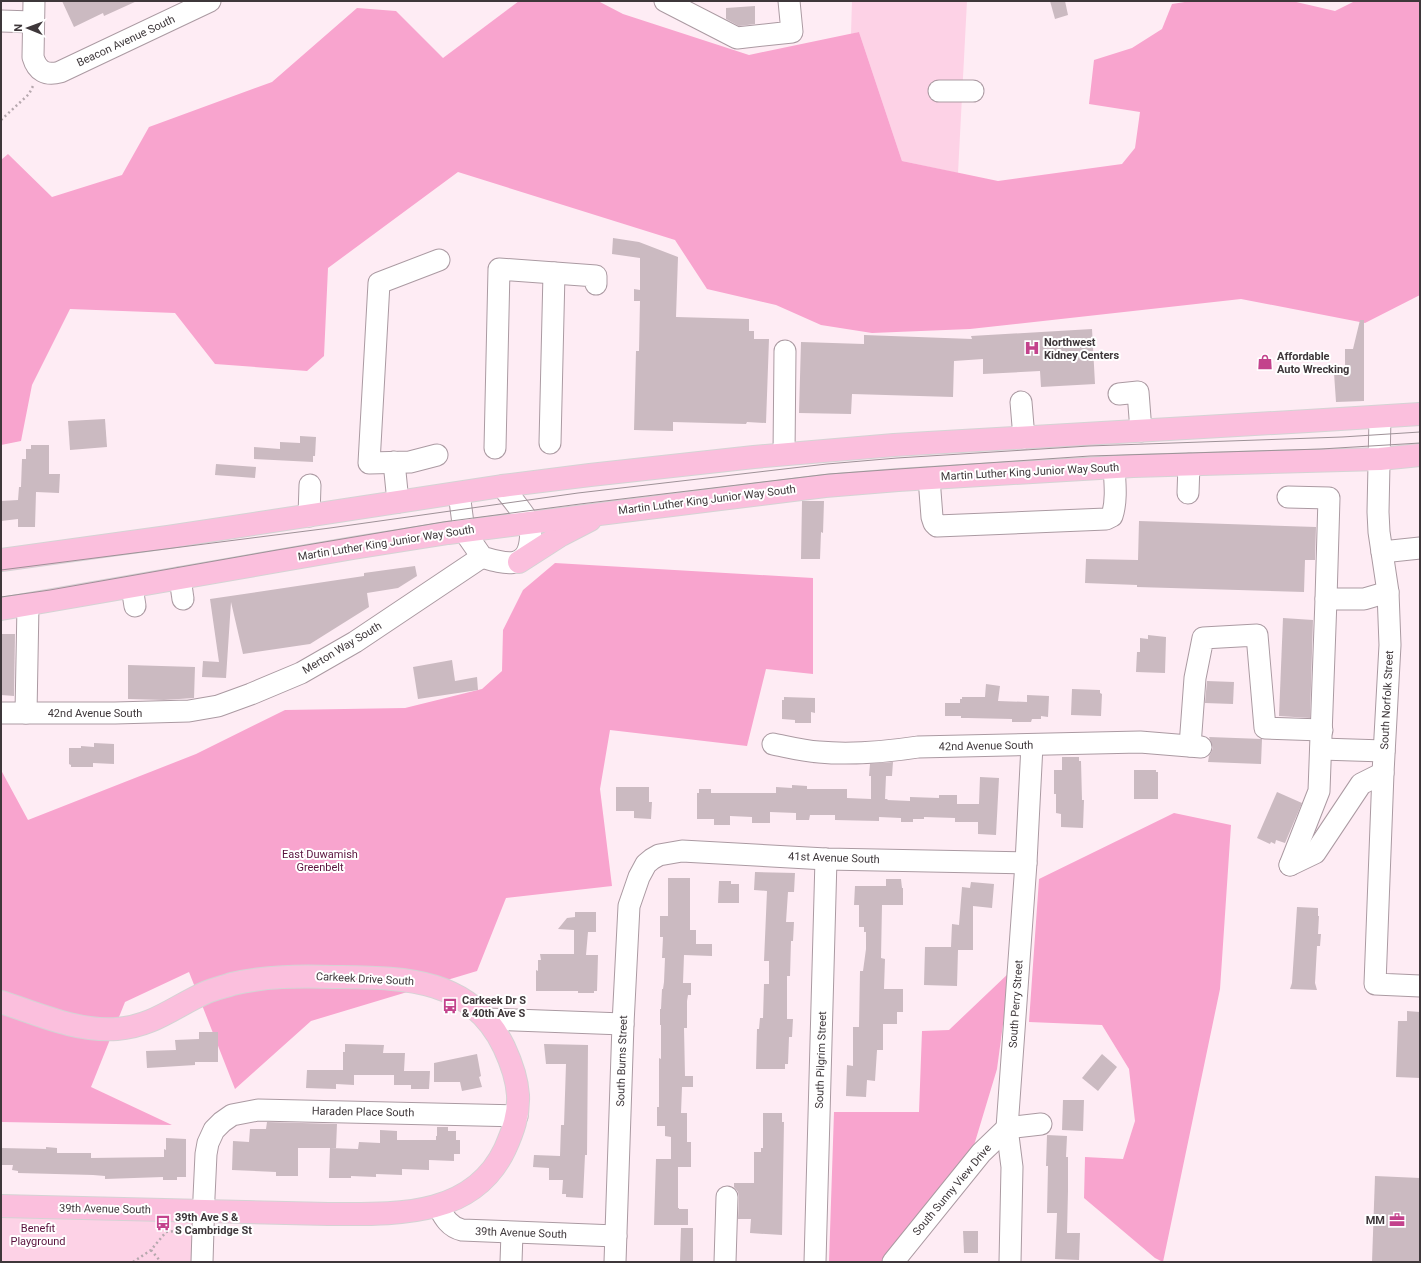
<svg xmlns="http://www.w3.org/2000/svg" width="1421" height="1263" font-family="Roboto,sans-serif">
<rect width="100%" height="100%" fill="#feecf4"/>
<g fill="#fdd2e6">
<path d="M852,1h115l-9,172 -56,-12 -43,-129 -8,2z"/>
<path d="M1,1205l203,3 -1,54h-202z"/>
</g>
<g fill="#f8a4ce">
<path d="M519,1h79l25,13 126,41 110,-23 43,129 96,20 124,-17 13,-16 5,-36 -51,-8 5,-44 38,-12 30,-19 10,-25 19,-3h101l43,10 20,-10h65v294l-55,28 -124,-24 -271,30 -98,4 -51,-8 -45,-20 -69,-16 -32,-49 -217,-68 -130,96 -4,88 -17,15 -92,-7 -40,-51 -105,-4 -38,76 -11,56 -20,4v-285l7,-6 44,43 70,-22 27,-48 123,-45 85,-74 39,3 47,47z"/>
<path d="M555,563l258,15v96l-47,-5 -19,77 -137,-16 -10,59 12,97 -106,12 -29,73 -166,50 -76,68 -46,-117 -64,30 -34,85 81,38 -171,-3v-352l27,50 168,-66 89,-44 120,-2 77,-19 20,-18 1,-41 20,-40z"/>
<path d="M1174,813l57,12 -11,164 -57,273 -8,-4 -71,-60 1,-41 38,2 12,-38 -6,-52 -27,-44 -73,-3 10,-143z"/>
<path d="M1010,972l-13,97 -25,83 -90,110h-53l5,-150h85l3,-81 27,-1z"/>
</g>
<g fill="#cbbac1">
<path d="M62,1h75l-33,15 -1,-3 -29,14z"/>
<path d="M1050,1h15l3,14 -13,4z"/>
<path d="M755,6v18l-16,2 -13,-7v-11z"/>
<path d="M613,238l26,4 39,15 -2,60 73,2v12h5v8h15l-3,84 -19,-1 -1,2 -73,-2v9l-39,-1 2,-79h3l1,-50h-6v-12l6,1v-32l-28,-4z"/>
<path d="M1360,320h4v81l-28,1 -2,-29h11v-24h8z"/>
<path d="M1092,329l3,55 -54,3 -1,-16 -57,3v-15l-29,2 -1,36 -101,-3 -1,20 -52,-1 2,-71 63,2v-9l108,4 -1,-3z"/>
<path d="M105,419l2,28 -37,3 -2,-29z"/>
<path d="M300,436l16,1 -1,19h-2v6l-59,-3v-12l26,2v-7l20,1z"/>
<path d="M31,445h18v29h11l-1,19 -23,-1 -1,35h-17v-8l-17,2v-20l17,-1 1,-13h2l1,-28h4v-10h5z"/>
<path d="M216,464l40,3 -1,11 -40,-3z"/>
<path d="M802,501h22l-1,32 -2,-1 -1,27h-19z"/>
<path d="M1139,521l177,6 -1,33h-10l-1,32 -167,-5v-2l-52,-2 1,-24 52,1z"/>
<path d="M415,566l2,10 -19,12 -31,5 2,14 -59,37 -67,10 -12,-52 -5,76 -24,-1 1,-16 16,1 -9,-63 154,-23v-3z"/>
<path d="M1283,618l30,2 -3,98 -31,-2z"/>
<path d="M1,634h14l-1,62 -13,-1z"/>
<path d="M1148,635l18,2 -1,36 -29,-1 1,-20h3v-14l8,1z"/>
<path d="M452,660l3,21 22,-4 1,13 -60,9 -5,-32z"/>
<path d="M128,665l67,2 -1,31 -30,2 -36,-1z"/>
<path d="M1207,681l27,1 -1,22 -28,-1z"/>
<path d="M986,684l14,2 -2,15 29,1v-7l22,1 -1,21 -7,-1v3h-9l-1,3h-19v-3l-44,-1h-7v-2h-16v-13h15v-4h2v-2h23z"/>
<path d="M1072,689l28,1v3l2,1 -1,22 -30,-1z"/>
<path d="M784,697l31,1v15l-4,-1v11h-16v-3l-13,-1v-19h2z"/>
<path d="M1209,737l53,2 -1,25 -53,-2 1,-6 2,-3 2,-5z"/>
<path d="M94,743l20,1v20l-21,-1v4h-22v-2l-2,-1v-16h12v-2l13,1z"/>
<path d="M1062,757h17v4h2l1,39h2l-1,28 -22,-1v-13l-5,-1v-19h-2v-24h8z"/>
<path d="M893,762l-1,14h-6l-1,23h3l-1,1 23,1v-4l29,1v-3h18v9h22l1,-27 19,1 -3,57 -18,-1v-12h-23v-4l-31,-1v2h-11v3h-12v-4l-22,-1v4l-44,-1v-5h-25l-1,5h-13v-7l-26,-1v11h-18v-6l-22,-1v9h-16v-6h-17v-26h2v-4h12v4h65v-6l16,1v-3l15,1v3h40v9l24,1v-23h-2l1,-12z"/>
<path d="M1134,770h22v2h2v27h-24z"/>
<path d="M616,787h33v15h3l-1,17 -17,-1v-7h-18z"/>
<path d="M1277,792l25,11 -17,40 -9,-3 -1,4 -4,-2 -1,2 -13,-6z"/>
<path d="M755,872l40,1 -1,19h-6l-2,30h8l-1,19h-2l-1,35h-3v43h6l-1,18h-3l-1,27h-3v5h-29l1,-40h2l1,-11h3l1,-34h5v-23h-5l3,-70 -13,-1z"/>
<path d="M668,878h22v52h6v14h16v12l-28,-1 -1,28h8v12h-3l-1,6v27h-3l1,48h8v11h-11l-1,26h6v29h4v25h-13v41h1v1h9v16h-34l2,-66h15v-22l-6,-1v-10h-8v-19h2v-49l2,1v-34h-1v-16h1l1,-20h1l1,-7 1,-24h-3l1,-21h-3v-21h8z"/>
<path d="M886,879h15l1,9h1v17h-21l-1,53 4,1 -1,30h19v23h-6v12h-14v26h-6l-2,31 -8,-1 -1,17 -20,-1 1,-31 6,1v-39h6l1,-56h3l3,-22v-17h-2v-5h-5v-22h-5l1,-19h31z"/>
<path d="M719,881h12v3h8v19h-21z"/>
<path d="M971,882l23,2 -2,24 -19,-2v44h-15l-1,36 -33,-1 1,-38h26l1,-23 7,1 3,-38 8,1z"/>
<path d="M1297,907l21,1v8h1l-1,18h3l-1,12h-3l-2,37 2,7 -27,-1 2,-6z"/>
<path d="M575,912h21v20h-8l-2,23h12l-1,36h-3v2h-16v-2h-42v-21l2,1v-11h3l-1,-6h34v-24l-16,-1 9,-11 8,-1z"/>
<path d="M1407,1011l13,1v66l-24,-1 2,-56h9z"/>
<path d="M199,1032h19v30h-23v3l-48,3 -1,-17 30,-1 -1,-10 24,-1z"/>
<path d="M345,1044l39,1 -1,8h22l-1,18h26l-1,18h-18v-4h-17v-10h-40v10l-18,-1v5l-30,-1 1,-18h36v-18h2z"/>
<path d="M544,1044l44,1 -1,110h-2l-2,43 -17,-1v-3h-4l1,-14h-14v-12l-16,-1 1,-12 26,1 1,-31h3l2,-61h-20z"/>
<path d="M477,1054l4,22 -2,1 3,10 -20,4 -2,-9h-26v-19z"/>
<path d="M1102,1054l15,13 -19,24 -16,-13z"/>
<path d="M1063,1100h21l-1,31 -21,-1z"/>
<path d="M763,1113h19v9h2l-2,113 -32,-2 1,-14h-13l1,-22 -1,-5 -4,-5v-4h20v-31h7v-4h2z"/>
<path d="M267,1122l70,2 -1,24h-38v28h-22v-4l-44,-2 1,-29 16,1 1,-13h16z"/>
<path d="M437,1127h11v4h8v9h4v14h-6v7l-25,-1v10l-27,-1v6l-26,-1v3l-25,-1v2h-22l1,-30 28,1 1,-7 21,1v-13l17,1v9h39v-4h1z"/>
<path d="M1047,1135l20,1 -1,21h2v34l-1,42h13l-1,27 -24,-1 2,-46h-10l1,-47h-2z"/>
<path d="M166,1138l20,1v38h-9v3h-14v-3l-58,2v-3l-12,-1 -75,-2v-2l-6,-1 1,-5h-12v-17l45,1v-2l11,1v5h34v5l73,-1v-8l2,1z"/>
<path d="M1375,1176l45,2v84h-48z"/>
<path d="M681,1228h12v34h-13z"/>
<path d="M963,1231h15v22h-14z"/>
</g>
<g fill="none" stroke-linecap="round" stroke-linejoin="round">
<defs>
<g id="minor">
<path d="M34,1l-1,56c4,14 13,19 27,15l150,-71"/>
<path d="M665,1l72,37 55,-6 -3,-31"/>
<path d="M1,21l32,1"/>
<path d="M939,91h34"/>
<path d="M1119,394l19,-2 3,39"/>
<path d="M1021,402l3,36"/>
<path d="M1380,417l-2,95 1,20 9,60 2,53 -7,128 -8,211 45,2"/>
<path d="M550,443l4,-170"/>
<path d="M495,448l4,-179 97,7v8"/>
<path d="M784,454l1,-103"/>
<path d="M437,455l-27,7 -41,1 10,-180 60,-23"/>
<path d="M394,462l4,40"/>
<path d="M929,478l3,39 2,6 3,3 169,-7 6,-3c5,-15 3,-33 2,-49"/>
<path d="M459,493l5,38 18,26c20,6 44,14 48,-15 1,-6 1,-16 -2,-21 -7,-12 -17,-23 -26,-35"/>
<path d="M1188,493l1,-29"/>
<path d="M1288,497l41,1 -3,101"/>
<path d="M309,516l1,-31"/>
<path d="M1382,552l38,-4"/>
<path d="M180,578l3,21"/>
<path d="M132,587l3,19"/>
<path d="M1,713h114l74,-2 29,-5 33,-12 50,-21 54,-31 127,-85"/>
<path d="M26,713l2,-108"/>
<path d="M773,744c15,3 30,7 46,8 33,3 66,0 99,-5l222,-5 61,5"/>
<path d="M1190,746l5,-68 8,-40 54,-3 8,93 57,2"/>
<path d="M1321,749l63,2"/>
<path d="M1290,865l29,-74 7,-192h38l24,-7"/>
<path d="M1290,865l25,-12 46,-69 22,-11"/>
<path d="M486,1019l137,5"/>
<path d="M438,1206c6,11 11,21 24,24l154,6"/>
<path d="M202,1262l2,-65 2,-43 2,-11 6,-13 8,-8 10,-7 26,-5 259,6"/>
<path d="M511,1262l1,-29"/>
<path d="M615,1262l8,-238 6,-118 10,-29 7,-13 6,-5 7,-4 23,-4 144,8 200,4"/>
<path d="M725,1262l2,-65"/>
<path d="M815,1262l11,-403"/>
<path d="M893,1262l88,-109 26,-25 34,-4"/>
<path d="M1010,1262l2,-95 -5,-39 19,-265 6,-118"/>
</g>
<g id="major">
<path d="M1,560l167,-23 334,-51 88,-11 164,-18 140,-12 414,-24 112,-7"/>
<path d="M519,562l42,-27 29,-15"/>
<path d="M1,609l352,-61 95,-15 377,-47 73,-6 235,-14 247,-7 40,-4"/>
<path d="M1,1002c37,12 76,30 116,27 37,-3 58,-23 90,-37 8,-3 16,-5 25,-8 33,-8 68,-8 102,-7 67,1 136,-1 170,70 7,15 13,32 14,48 1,20 -5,36 -13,54 -33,70 -112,65 -177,65l-327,-8"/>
</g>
</defs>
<use href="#minor" stroke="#ab9aa2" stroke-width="23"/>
<use href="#major" stroke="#d5d3d4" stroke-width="24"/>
<g stroke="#b6a8ae" stroke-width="2.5" stroke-dasharray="2 3" stroke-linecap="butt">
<path d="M1,120l28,-26 4,-8"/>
<path d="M151,1250l10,12"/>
<path d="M133,1262l18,-12 15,-18 20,-2"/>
</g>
<use href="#minor" stroke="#fff" stroke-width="21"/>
<use href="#major" stroke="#fbbfdd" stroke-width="22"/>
<g stroke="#9e9197" stroke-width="1">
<path d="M1,570l329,-42 248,-35 249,-29 70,-6 192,-12 253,-9 78,-5"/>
<path d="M1,597l49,-7 227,-40 166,-28 137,-18 249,-30 69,-5 192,-13 231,-7 99,-6"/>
</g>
</g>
<defs>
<symbol id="hospital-bare" viewBox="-9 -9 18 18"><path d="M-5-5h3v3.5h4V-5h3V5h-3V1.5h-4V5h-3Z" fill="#c3428c" stroke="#fff" stroke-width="2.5" paint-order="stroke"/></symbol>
<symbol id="shop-bare" viewBox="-9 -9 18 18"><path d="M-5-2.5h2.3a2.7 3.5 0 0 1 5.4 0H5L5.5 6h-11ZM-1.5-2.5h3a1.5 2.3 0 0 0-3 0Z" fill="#c3428c" stroke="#fff" stroke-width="2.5" paint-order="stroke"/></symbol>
<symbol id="bus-bare" viewBox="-9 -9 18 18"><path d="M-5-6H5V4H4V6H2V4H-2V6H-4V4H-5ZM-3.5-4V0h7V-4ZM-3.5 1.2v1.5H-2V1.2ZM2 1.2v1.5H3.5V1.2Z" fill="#c3428c" stroke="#fff" stroke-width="2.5" paint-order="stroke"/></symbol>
<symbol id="office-bare" viewBox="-9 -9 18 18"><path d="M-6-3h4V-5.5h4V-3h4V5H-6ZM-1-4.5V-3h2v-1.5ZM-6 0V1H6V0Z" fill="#c3428c" stroke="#fff" stroke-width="2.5" paint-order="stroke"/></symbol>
</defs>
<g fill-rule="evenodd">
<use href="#hospital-bare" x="1021" y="337" width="22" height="22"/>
<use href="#shop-bare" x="1254" y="351" width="22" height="22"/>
<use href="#bus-bare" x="439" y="995" width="22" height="22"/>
<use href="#office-bare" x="1386" y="1209" width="22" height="22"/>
<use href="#bus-bare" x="152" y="1212" width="22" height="22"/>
</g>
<g text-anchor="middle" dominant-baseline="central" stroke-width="4" stroke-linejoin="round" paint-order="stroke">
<g font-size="11" fill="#3e373a" stroke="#fff">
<text transform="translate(126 41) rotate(-25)">Beacon Avenue South</text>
<text transform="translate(1030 472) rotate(-3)">Martin Luther King Junior Way South</text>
<text transform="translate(707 500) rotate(-7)">Martin Luther King Junior Way South</text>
<text transform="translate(386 543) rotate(-9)">Martin Luther King Junior Way South</text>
<text transform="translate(342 648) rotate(-31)">Merton Way South</text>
<text transform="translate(1387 700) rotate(-87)">South Norfolk Street</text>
<text x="95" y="713">42nd Avenue South</text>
<text transform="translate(986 746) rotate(-1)">42nd Avenue South</text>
<text transform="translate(834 858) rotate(2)">41st Avenue South</text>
<text transform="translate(365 979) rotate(3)">Carkeek Drive South</text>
<text transform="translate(1016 1004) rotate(-86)">South Perry Street</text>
<text transform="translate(821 1060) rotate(-88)">South Pilgrim Street</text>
<text transform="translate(622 1061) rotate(-88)">South Burns Street</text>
<text transform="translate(363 1112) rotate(1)">Haraden Place South</text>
<text transform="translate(952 1190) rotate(-50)">South Sunny View Drive</text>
<text transform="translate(105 1209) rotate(1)">39th Avenue South</text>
<text transform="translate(521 1233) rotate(2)">39th Avenue South</text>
</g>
<g font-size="11" font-weight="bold" fill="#3e373a" stroke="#fff" text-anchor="start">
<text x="1044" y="342">Northwest<tspan x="1044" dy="13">Kidney Centers</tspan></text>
<text x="1277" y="356">Affordable<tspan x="1277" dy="13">Auto Wrecking</tspan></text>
<text x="462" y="1000">Carkeek Dr S<tspan x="462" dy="13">&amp; 40th Ave S</tspan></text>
<text x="175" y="1217">39th Ave S &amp;<tspan x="175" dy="13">S Cambridge St</tspan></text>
<text x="1385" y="1220" text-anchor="end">MM</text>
</g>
<g font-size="11" fill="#5a123d" stroke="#fff">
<text x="320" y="854">East Duwamish<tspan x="320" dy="13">Greenbelt</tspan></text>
<text x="38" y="1228">Benefit<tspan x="38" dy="13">Playground</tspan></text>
</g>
</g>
<rect width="1421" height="1263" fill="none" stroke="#3e373a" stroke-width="4"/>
<g transform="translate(28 28) rotate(271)" stroke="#ffffff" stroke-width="3" paint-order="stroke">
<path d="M0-3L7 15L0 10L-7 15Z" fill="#3e373a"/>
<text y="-6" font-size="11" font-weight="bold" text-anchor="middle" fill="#3e373a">N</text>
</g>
</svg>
